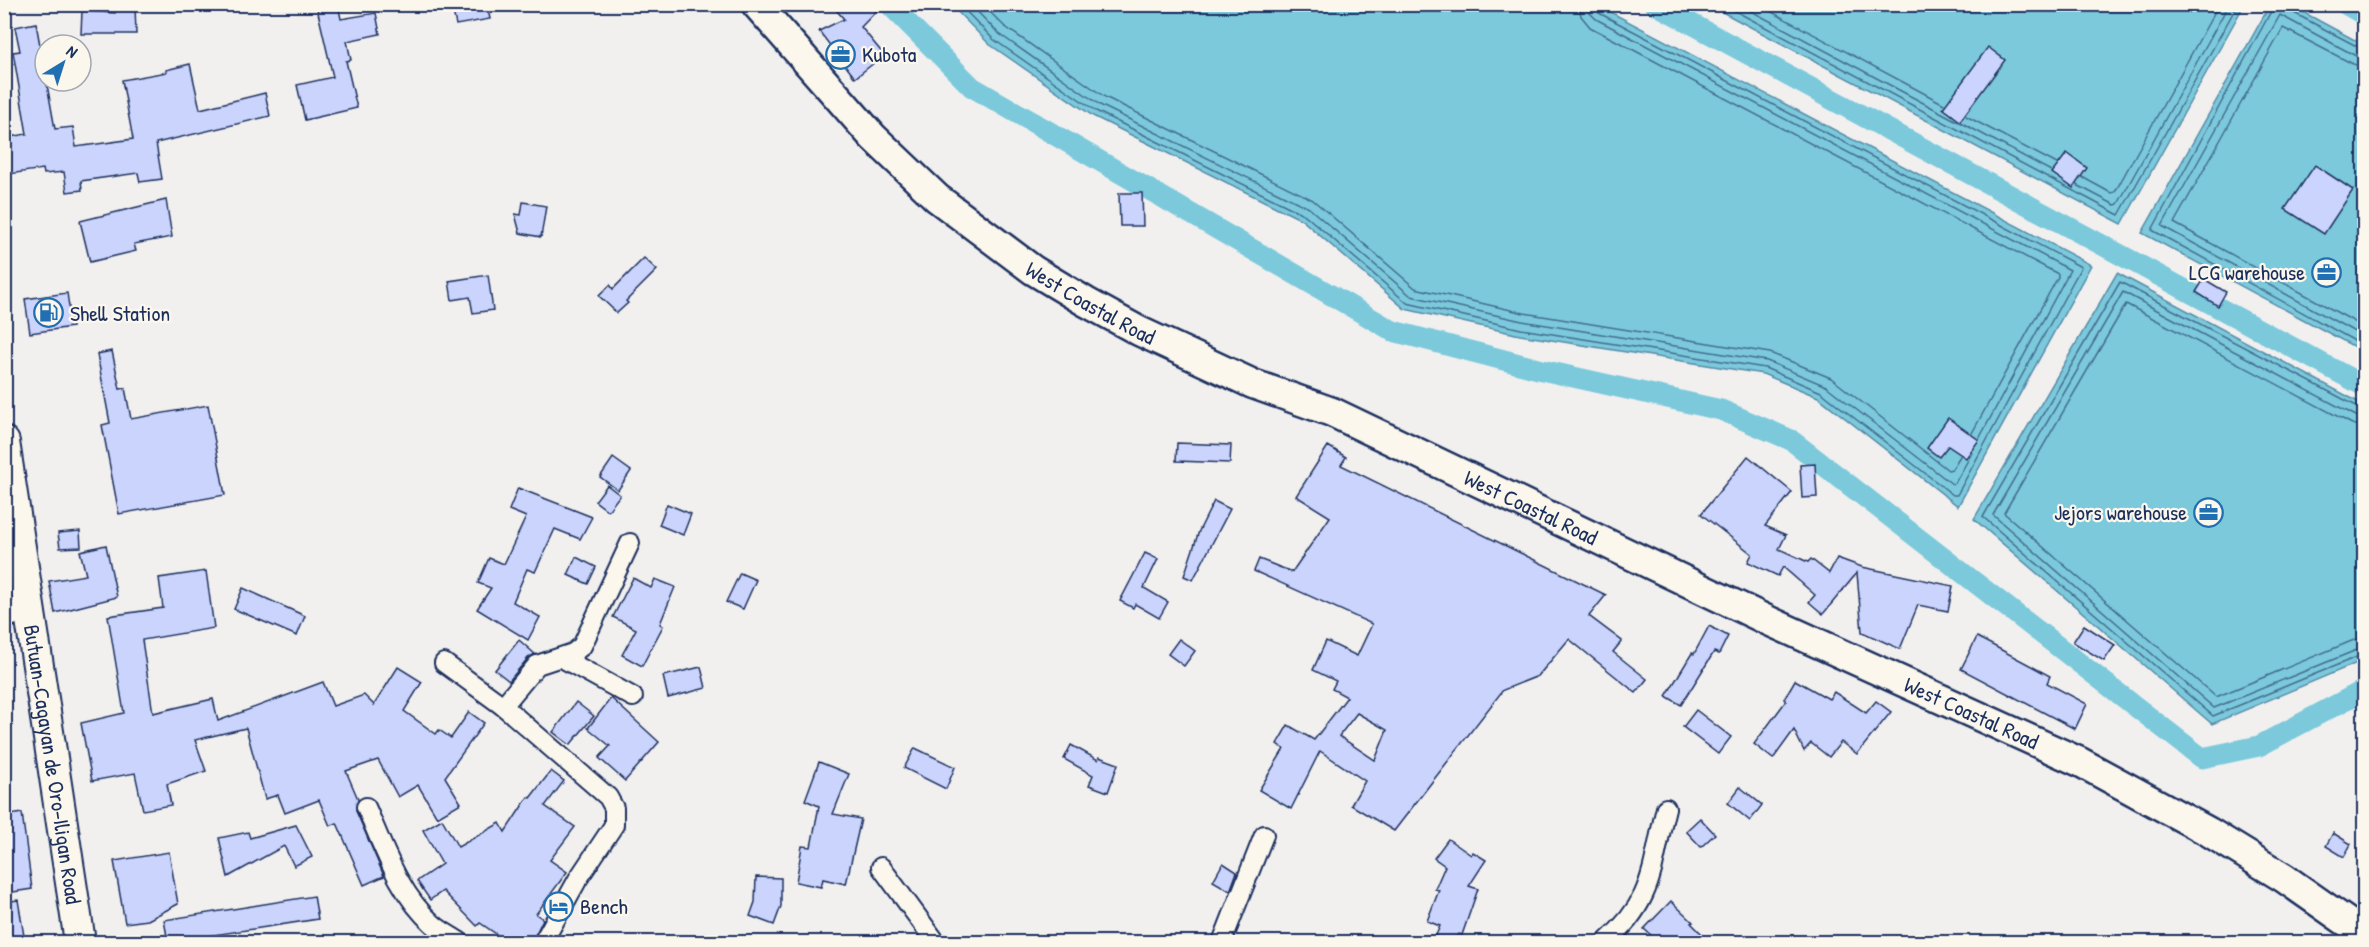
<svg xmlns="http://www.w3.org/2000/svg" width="2369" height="947" font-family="'Patrick Hand',sans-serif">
<rect width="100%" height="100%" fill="#f1f0ef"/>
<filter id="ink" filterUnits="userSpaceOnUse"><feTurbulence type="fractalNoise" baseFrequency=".0167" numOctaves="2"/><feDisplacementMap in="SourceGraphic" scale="12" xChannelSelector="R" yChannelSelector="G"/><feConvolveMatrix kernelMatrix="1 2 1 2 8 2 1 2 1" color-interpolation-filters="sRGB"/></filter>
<g filter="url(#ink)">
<g fill="#7cc9db" stroke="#558ba9" stroke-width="1.5">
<path d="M951,5h646l494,260 -133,241 -140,-109 -55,-23 -243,-39 -115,-26 -103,-89 -209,-104 -104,-72z"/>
<path d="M1709,5h535l-122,219z"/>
<path d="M2270,5h20l74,40v307l-222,-119z"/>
<path d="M2117,273l247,132v255l-152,64 -238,-205z"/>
</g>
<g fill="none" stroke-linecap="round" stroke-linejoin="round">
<g stroke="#426d90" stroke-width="1.5">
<path d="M959,4l34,35 103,72 209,104 102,88 114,26 244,39 56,24 132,103h4l124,-228 -482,-254 -4,-9"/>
<path d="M970,4l28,29 102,72 209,103 102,88 111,25 245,40 59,25 126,98 3,-1 17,-30"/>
<path d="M982,4l22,22 101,71 208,103 102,88 109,25 246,40 61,25 117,92 4,-1 8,-13"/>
<path d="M1579,4l2,12 9,11 468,247v3l-86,156"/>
<path d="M1588,4l1,8 7,7 474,251 -91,169"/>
<path d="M1722,4l397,211 119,-211"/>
<path d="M1738,4l221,118"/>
<path d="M1757,4l187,100"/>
<path d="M2275,4l-123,226 212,116"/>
<path d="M2288,4l4,8 72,38"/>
<path d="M2364,58l-8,-2 -76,-41 -118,211 202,111"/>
<path d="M2364,67l-11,-3 -70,-36 -109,195 190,104"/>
<path d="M1966,116l91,48"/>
<path d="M1960,122l91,49"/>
<path d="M2082,177l29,16 4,-1 104,-188"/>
<path d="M2077,185l38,20 3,-1 111,-200"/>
<path d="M2364,410l-244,-128 -137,235 230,199 151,-62"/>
<path d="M2364,418l-8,-2 -233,-124 -130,223 221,193 150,-61"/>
<path d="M2364,427l-12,-3 -226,-120 -122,209 212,184 138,-57 10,-2"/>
</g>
<g stroke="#7cc9db" stroke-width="21">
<path d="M889,4l83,83 421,244 149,39 179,40 70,30 411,318 57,-12 105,-56"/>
<path d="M1655,4l709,382"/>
<path d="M2345,4l19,11"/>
</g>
</g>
<g fill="#cad4fc" stroke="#1b2f5e" stroke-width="1.5" fill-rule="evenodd">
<path d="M316,4h22l3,15 35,-6 4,21 -33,7 4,19 -5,1 11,47 -52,12 -8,-35 36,-8z"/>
<path d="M465,4h22l3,15 -34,6 -4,-18z"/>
<path d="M831,4h52l-22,23 23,28 -29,23 -36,-47 25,-12z"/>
<path d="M115,6h20l1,28h-55l1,-23 33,2z"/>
<path d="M36,23l19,106 18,-2 3,20 57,-8 -11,-59 45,-8 -1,-2 24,-6 10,45 65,-16 5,23 -114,27 6,36 -22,3 -2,-9 -57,8 1,9 -15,2 -3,-20 -20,2 -1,-5 -34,5 -5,-36 23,-4 -14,-82 7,-1 -5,-24z"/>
<path d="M1988,47l17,13 -45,61 -17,-13z"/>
<path d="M2067,153l20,15 -14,20 -21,-15z"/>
<path d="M2315,165l38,25 -29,44 -39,-25z"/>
<path d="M1119,193h23l1,33h-23z"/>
<path d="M166,200l6,37 -38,7 2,7 -46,11 -10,-41z"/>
<path d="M523,202l23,4 -5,31 -21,-4 -5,-19 6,1z"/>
<path d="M644,258l13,12 -31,31 2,2 -11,10 -18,-17 11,-11 3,4z"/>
<path d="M488,275l5,35 -20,3 -3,-16 -18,3 -3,-19z"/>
<path d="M2204,279l22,13 -8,14 -22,-14z"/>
<path d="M67,293l5,34 -42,6 -5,-34z"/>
<path d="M112,351l8,38 5,-1 6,31 77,-14 17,90 -106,19 -17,-89 8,-2 -13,-69z"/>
<path d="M1948,418l31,22 -13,18 -18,-12 -9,11 -12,-9z"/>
<path d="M1177,443l54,2 -1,18 -54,-2z"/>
<path d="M1328,446l18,11 -5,8 265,130 -17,21 33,25 -9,11 34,27 -11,14 -67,-54 -31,37 -35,14 -109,141 -43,-26 14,-24 -45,-30 -29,58 -32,-19 25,-41 -7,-5 11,-19 26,15 33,-43 -15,-8 4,-8 -23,-11 13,-29 31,15 15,-32 -118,-53 5,-12 33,13 38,-55 -34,-21zM1357,713l30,17 -12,30 -36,-24z"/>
<path d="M1748,456l44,36 -27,34 21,9 -7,14 29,13 3,-3 18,14 8,-15 25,9 91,19 -5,25 -30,-6 -18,44 -38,-17 -5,-59 -34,41 -14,-12 6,-7 -32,-28 -5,9 -30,-14 4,-8 -51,-40z"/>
<path d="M613,458l18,13 -13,19 -18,-13z"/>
<path d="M1815,464l2,33 -15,1 -2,-33z"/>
<path d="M607,485l13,10 -12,16 -13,-10z"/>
<path d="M518,488l74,29 -12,22 -25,-10 -20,43 -8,-3 -14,33 27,15 -12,23 -51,-31 14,-21 -13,-5 11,-25 15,6 22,-47 -17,-7z"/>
<path d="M1214,501l16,8 -37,71 -9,-4 15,-45z"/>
<path d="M667,504l24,10 -8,21 -24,-10z"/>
<path d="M80,531l1,16 -21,1 -2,-15z"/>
<path d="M106,545l11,52 -62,16 -6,-32 37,-6 -6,-24z"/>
<path d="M1145,553l13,6 -14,29 24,14 -9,16 -24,-14 -2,4 -13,-7z"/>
<path d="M576,557l20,10 -8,17 -20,-9z"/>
<path d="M206,571l8,57 -72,12 11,73 60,-14 5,22 105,-39 10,24 31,-11 10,10 24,-38 24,15 -18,29 32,23 3,-4 12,8 18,-26 15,11 -39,54 16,26 -24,14 -19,-32 -20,12 -20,-37 -32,11 12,28 -2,12 28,65 -20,9 -27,-62 -7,3 -11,-26 -34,13 -7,-18 -13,4 -19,-71 -51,12 11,31 -39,13 4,21 -28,5 -8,-37 -43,8 -11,-58 43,-10 -16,-97 55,-8 -4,-30z"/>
<path d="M740,573l16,7 -13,29 -17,-7z"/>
<path d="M633,578l18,10 4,-9 20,8 -15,37 3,2 -21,40 -20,-11 14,-26 -23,-12z"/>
<path d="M243,588l62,28 -8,20 -63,-27z"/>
<path d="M2084,625l31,20 -11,16 -31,-19z"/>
<path d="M1709,626l19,10 -9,18 -5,-2 -33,53 -15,-9 26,-43 2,1z"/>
<path d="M1977,637l73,39 -3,7 40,21 -12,25 -114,-60z"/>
<path d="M1179,639l16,12 -11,15 -16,-12z"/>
<path d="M519,640l16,14 -7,4 -19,23 -14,-11z"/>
<path d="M701,667l5,21 -38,10 -5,-22z"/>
<path d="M1795,680l34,19 5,-7 32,21 10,-12 15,11 -34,42 -16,-12 -12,15 -18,-14 -7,8 -10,-21 -21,29 -19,-15 32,-43 -2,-2z"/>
<path d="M611,698l48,44 -34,39 -26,-23 11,-12 -22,-18z"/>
<path d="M576,702l18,14 -24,29 -17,-13z"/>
<path d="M1696,710l35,27 -13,17 -35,-27z"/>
<path d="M1071,745l27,15 1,-3 19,7 -10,28 -19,-7 4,-10 -29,-16z"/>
<path d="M915,748l40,19 -9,22 -42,-21z"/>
<path d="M819,762l30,12 -16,40 28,5 -15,65 -23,-5 -2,8 -25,-5 6,-36 9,1 7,-36 1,-5 -14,-6z"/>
<path d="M551,771l13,10 -19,25 30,21 -25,33 17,12 -31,42 7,5 -11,23h-24l-28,-19 -3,3 -34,-35 -13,9 -13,-19 25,-17 -19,-34 19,-11 16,28 42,-24 5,9 23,-35 2,1z"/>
<path d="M1740,787l22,18 -12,16 -22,-18z"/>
<path d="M22,813l10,76 -25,4 -3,-43 5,-1 -5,-33z"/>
<path d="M1700,818l15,16 -14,13 -15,-16z"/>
<path d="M296,825l16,32 -18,9 -10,-20 -56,31 -9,-39 29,-6 2,6z"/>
<path d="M2333,833l18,11 -7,13 -18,-11z"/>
<path d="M1448,839l23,16 2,-3 13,8 -17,26 9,3 -16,46 -4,-1 -4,8h-21l7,-16 -13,-5 12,-31 -4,-1 10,-23 -11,-8z"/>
<path d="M169,852l9,52 -30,16 -23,3 -11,-62z"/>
<path d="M1223,863l14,9 -7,19 -17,-10z"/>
<path d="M756,877l25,1v28l-7,19 -24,-9 5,-14z"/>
<path d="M314,896l4,23 -150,23 -4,-22z"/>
<path d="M18,900l7,42h-21v-40z"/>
<path d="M1671,901l22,21 -2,1 19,19h-51l-15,-13z"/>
</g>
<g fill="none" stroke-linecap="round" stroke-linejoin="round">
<defs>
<g id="minor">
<path d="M562,658l71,39"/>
<path d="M444,663l59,43 105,91 6,11v17l-36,54 -35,63"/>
<path d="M503,706l34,-41 36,-12 9,-7 48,-103"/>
<path d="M366,807c18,41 33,87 67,117 8,7 18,12 27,18"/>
<path d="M881,867l55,75"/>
<path d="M1222,942l42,-107"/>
<path d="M1606,942c49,-42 45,-75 60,-134"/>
</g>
<path id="tertiary" d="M4,617l26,-10"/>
<g id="primary">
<path id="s1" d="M756,4l117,133 64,61 96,72 53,32 53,29 114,53 79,28 437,209 311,141 129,70 75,46 80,56"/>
</g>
<g id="trunk">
<path id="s2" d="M4,442l76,500"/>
</g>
</defs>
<use href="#minor" stroke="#1b2f5e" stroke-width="22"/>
<use href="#tertiary" stroke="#1b2f5e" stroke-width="27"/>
<use href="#primary" stroke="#1b2f5e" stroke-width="33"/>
<use href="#trunk" stroke="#1b2f5e" stroke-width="34"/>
<use href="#minor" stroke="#fbf7ec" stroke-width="18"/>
<use href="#tertiary" stroke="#fbf7ec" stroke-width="22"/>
<use href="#primary" stroke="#fbf7ec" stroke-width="28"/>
<use href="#trunk" stroke="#fbf7ec" stroke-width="30"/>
</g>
</g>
<defs>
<symbol id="office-ring" viewBox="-11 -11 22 22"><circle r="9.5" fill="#fbf7ec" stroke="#1f6fb2" stroke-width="1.5"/><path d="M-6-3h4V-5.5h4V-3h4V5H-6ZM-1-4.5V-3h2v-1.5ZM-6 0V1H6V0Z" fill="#1f6fb2"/></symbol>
<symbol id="fuel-ring" viewBox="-11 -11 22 22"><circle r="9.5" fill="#fbf7ec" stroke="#1f6fb2" stroke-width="1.5"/><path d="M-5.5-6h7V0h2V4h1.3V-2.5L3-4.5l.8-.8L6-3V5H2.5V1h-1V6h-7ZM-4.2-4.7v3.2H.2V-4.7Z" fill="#1f6fb2"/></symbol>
<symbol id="hotel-ring" viewBox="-11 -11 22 22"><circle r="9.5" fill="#fbf7ec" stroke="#1f6fb2" stroke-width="1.5"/><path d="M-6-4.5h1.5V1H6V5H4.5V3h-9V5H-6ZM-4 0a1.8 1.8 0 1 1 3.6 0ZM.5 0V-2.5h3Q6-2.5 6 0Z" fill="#1f6fb2"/></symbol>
</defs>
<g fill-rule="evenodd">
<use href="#office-ring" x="824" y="38" width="33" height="33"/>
<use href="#office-ring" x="2310" y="256" width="33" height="33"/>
<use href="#fuel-ring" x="32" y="296" width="33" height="33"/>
<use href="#office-ring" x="2192" y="496" width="33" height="33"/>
<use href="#hotel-ring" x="542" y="890" width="33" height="33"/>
</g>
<g text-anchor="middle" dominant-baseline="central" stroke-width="4.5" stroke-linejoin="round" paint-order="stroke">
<g font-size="22" fill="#1b2f5e" stroke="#fbf7ec" text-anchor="start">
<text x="862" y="54">Kubota</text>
<text x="2305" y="272" text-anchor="end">LCG warehouse</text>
<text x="70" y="313">Shell Station</text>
<text x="2187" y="512" text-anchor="end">Jejors warehouse</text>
<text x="580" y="906">Bench</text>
</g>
<g font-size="22" fill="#1b2f5e" stroke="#fbf7ec">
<text stroke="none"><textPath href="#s1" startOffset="452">West Coastal Road</textPath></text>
<text stroke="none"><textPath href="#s1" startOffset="938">West Coastal Road</textPath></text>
<text stroke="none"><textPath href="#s1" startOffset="1424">West Coastal Road</textPath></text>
<text stroke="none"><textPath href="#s2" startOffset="326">Butuan-Cagayan de Oro-Iligan Road</textPath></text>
</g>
</g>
<rect width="2369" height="947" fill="none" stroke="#fbf7ec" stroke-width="24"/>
<rect x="12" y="12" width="2345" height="923" fill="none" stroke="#1b2f5e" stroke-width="2" filter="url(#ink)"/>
<g transform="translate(63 63) rotate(38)"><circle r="28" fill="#fbf7ec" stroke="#a1a7b3" stroke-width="1.5"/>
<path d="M0-4.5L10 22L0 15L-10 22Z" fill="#1f6fb2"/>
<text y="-9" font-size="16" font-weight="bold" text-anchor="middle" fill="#1b2f5e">N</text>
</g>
</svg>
